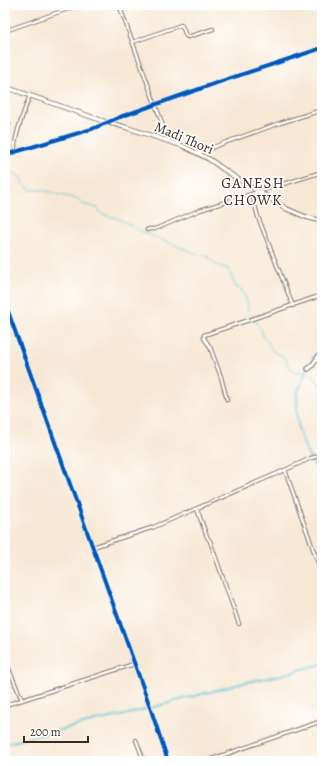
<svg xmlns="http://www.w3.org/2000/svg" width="327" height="766" font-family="Alegreya,serif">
<rect width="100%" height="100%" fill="#fff"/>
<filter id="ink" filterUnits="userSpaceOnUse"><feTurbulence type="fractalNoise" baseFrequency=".025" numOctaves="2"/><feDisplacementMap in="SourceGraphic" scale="8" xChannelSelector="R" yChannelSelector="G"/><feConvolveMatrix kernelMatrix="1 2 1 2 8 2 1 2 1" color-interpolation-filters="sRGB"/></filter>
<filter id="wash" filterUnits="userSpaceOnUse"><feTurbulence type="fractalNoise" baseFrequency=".012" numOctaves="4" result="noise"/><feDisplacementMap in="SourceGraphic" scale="16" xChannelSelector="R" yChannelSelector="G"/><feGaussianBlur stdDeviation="0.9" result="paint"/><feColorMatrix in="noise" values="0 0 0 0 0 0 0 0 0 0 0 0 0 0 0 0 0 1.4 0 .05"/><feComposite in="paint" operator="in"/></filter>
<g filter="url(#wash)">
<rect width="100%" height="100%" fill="#f7e8d5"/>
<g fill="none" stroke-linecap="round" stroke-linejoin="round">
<path stroke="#58c5cd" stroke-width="1" d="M5,162l8,10 7,5 5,9 6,4h13l13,4 21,5 5,5 15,4 3,5 9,4h5l28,15 57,23h6l10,10 12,4 8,18 5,2 6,12 1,11 5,5 4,8 4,4 2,8c8,6 4,6 9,13 3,3 7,4 11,6 4,4 5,10 9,14 3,3 15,1 21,5 4,3 5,10 9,13"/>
<g stroke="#58c5cd" stroke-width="2">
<path d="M322,344l-14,22 -6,16 -5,12v20l2,17 9,24 14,22"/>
<path d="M5,744l90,-23 25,-5 127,-34 34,-7 41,-11"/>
</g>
</g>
</g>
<g filter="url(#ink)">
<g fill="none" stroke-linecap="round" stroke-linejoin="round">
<defs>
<g id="street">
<path d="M119,5l50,137"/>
<path d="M5,31l74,-26"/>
<path d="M133,42l48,-17 1,1 4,10 2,1 25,-8"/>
<path d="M5,92l1,-4"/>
<path d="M5,122l4,2 -4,14"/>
<path d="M15,152c-2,-14 10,-43 15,-57"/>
<path d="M198,153l26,-10 56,-20 42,-13"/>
<path d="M5,155l87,-26 28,-12 102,-36 100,-33"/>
<path d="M252,194l6,23 35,89"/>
<path d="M147,230l2,-1h6l45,-19 122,-38"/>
<path d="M5,303l144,401 19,57"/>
<path d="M227,400l-6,-23 -11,-30 -6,-9v-3l48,-16 70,-24"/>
<path d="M285,470l26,-12 11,-3"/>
<path d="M197,509l10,28 3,4 29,83"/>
<path d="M93,547l61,-20 131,-57 37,104"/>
<path d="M5,660l17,40 -17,5"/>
<path d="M22,700l112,-36"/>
<path d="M136,740l8,21"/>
<path d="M206,761l116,-40"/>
</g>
<g id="secondary">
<path d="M5,87l38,13 63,22 19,5 58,19 26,13 24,17 54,33 19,8 16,4"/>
<path d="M308,369l4,-3 10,-15"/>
</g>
</defs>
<use href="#street" stroke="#7d6c5e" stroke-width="4.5"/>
<use href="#secondary" stroke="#7d6c5e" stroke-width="5.5"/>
<use href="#street" stroke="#fff" stroke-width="2.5"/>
<use href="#secondary" stroke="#fff" stroke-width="3.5"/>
<defs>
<g id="cycleway">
<path d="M5,155l87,-26 28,-12 102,-36 100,-33"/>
<path d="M5,303l144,401 19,57"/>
</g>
</defs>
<use href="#cycleway" stroke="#fff" stroke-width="6"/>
<use href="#cycleway" stroke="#0057b8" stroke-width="4"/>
</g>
</g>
<g text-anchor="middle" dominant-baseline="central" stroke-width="3.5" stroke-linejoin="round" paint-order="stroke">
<g font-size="14" fill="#3b2a1e" stroke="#fff">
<text transform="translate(184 138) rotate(23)">Madi Thori</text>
</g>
<g font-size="15" letter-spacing="1" fill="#3b2a1e" stroke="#fff">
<text x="253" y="183">GANESH<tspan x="253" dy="17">CHOWK</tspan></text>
</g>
</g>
<rect width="327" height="766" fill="none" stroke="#fff" stroke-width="20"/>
<path d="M24 736v6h64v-6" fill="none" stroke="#3b2a1e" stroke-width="2"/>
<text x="30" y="736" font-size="12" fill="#3b2a1e" stroke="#ffffff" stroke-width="3" paint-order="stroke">200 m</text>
</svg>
